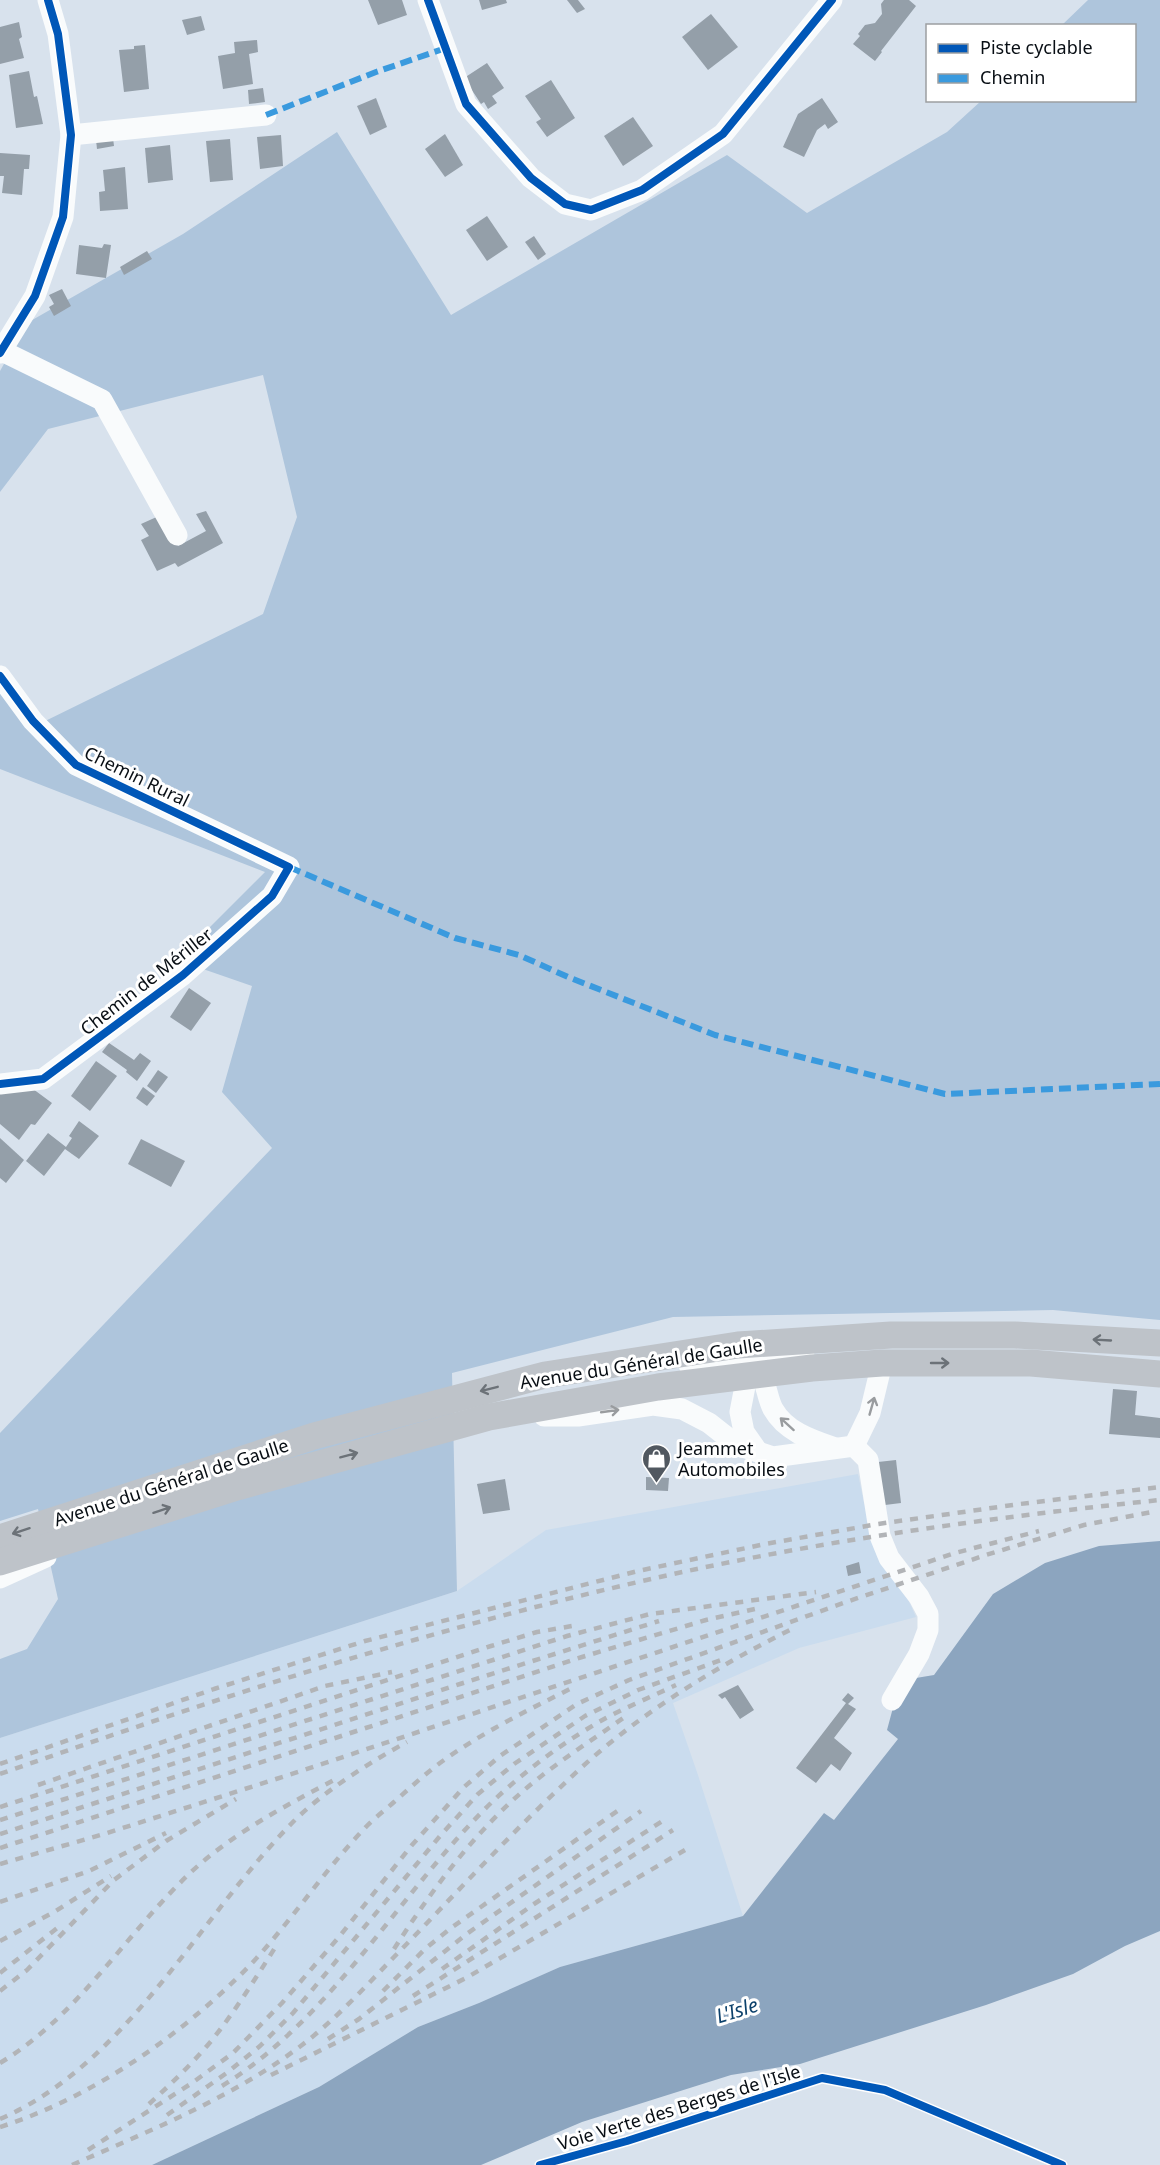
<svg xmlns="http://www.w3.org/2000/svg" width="1160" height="2165" font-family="'Noto Sans',sans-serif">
<rect width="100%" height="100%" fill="#d8e2ed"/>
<path fill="#cadcee" d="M858,1474l6,29 52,114 -117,31 -126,55 25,72 45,141 -183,51 -81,36 -61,24 -99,60 -167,78h-152v-427l457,-147 89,-61z"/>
<path fill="#aec5dc" d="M1088,0h72v1320l-107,-10 -380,7 -221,56 5,218 -457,147v-79l27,-10 31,-50 -20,-90 -38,12v-88l272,-285 -50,-56 30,-106 -75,-26 88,-88 -265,-103v-84l33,42 230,-113 34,-97 -34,-142 -215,54 -48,63v-121l27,-48 156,-89 154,-102 114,183 276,-160 80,58 140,-81 34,-31 153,-1v-74l-72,-1z"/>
<path fill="#8ca5bf" d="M1160,1541v390l-35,15 -52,28 -87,31 -186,59 -69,11 -149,47 -101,43h-329l167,-78 99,-60 61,-24 81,-36 183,-51 81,-103 10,7 64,-81 -11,-9 7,-26 22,-26 18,-3 59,-81 52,-31 54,-17z"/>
<g fill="#949fa9">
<path d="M368,0h34l5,15 -29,10z"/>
<path d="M479,0h27l1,3 -25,7z"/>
<path d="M567,0h11l7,9 -8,4z"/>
<path d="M884,0h25l7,6 -35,45 1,1 -7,9 -22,-17 7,-8 -2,-2 7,-9 10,-2 7,-9 -1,-10z"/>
<path d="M711,14l27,33 -30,23 -26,-33z"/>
<path d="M201,16l4,14 -18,5 -5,-15z"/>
<path d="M19,22l3,15 -3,2 5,19 -24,6v-37z"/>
<path d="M257,40l1,12 -9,2 4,30 -30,5 -5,-33 17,-3 -1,-11z"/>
<path d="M145,45l4,44 -25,3 -5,-42 15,-1v-3z"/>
<path d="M487,63l17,25 -12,8 5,7 -9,6 -4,-7 -3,2 -17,-26z"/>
<path d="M29,71l5,26 3,-1 6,28 -27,4 -7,-53z"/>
<path d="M551,80l24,38 -28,19 -11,-15 5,-3 -16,-23z"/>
<path d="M263,88l2,14 -16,2 -1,-14z"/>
<path d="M376,98l11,29 -17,8 -13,-29z"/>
<path d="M822,98l16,24 -10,7 -3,-5 -8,6 -13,27 -21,-10 15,-33z"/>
<path d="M633,117l20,29 -30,20 -19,-30z"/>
<path d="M445,134l18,31 -18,12 -20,-28z"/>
<path d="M281,135l2,31 -23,3 -3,-32z"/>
<path d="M113,138l1,8 -17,3 -1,-9z"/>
<path d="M230,139l3,41 -23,2 -4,-41z"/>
<path d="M170,145l3,35 -25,3 -3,-35z"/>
<path d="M0,153l30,2 -1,14h-5l-2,26 -20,-2 2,-17h-4z"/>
<path d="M125,167l3,42 -28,2 -1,-19 6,-1 -2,-21z"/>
<path d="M487,216l21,31 -21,14 -21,-31z"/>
<path d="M534,236l12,18 -8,6 -13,-18z"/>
<path d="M104,244l7,1 -5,33 -30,-4 3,-29 23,3z"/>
<path d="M147,251l5,8 -28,16 -4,-8z"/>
<path d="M62,289l9,17 -17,10 -5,-9 5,-3 -5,-9z"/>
<path d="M206,511l17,32 -45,24 -3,-4 -18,8 -16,-31 8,-4 -8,-12 20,-9 17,31 28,-15 -10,-17z"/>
<path d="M189,988l22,15 -20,28 -21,-14z"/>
<path d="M109,1043l25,17 6,-7 11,8 -14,20 -11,-9 1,-2 -25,-18z"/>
<path d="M96,1061l21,15 -27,35 -19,-15z"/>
<path d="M158,1070l10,7 -12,16 -9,-7z"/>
<path d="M29,1086l23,17 -17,22 -4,-1 -12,16 -19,-16v-30z"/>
<path d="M143,1087l12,9 -8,10 -11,-8z"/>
<path d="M79,1121l20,15 -20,23 -14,-10 -21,27 -18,-15 22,-28 18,14 6,-9 -3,-2z"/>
<path d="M0,1138l24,22 -18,23 -6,-5z"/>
<path d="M141,1139l44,22 -14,26 -43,-23z"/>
<path d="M1113,1389l24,2 -2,24 25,3v20l-51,-4z"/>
<path d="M896,1460l5,43 -16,2 -7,-43z"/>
<path d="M646,1477l23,1 -1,13 -22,-1z"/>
<path d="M505,1479l5,31 -27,4 -6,-30z"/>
<path d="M859,1562l2,11 -13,3 -2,-10z"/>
<path d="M738,1685l16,25 -14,9 -15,-22 -3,2 -4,-4z"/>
<path d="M848,1693l6,5 -6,6 8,5 -22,29 18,15 -12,18 -9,-7 -15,19 -20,-15 50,-65 -4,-3z"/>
</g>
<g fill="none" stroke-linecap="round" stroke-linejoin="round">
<g stroke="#f9fbfc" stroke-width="21">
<path d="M428,0l38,104 65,74 34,26 26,6 51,-20 81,-56 109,-134"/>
<path d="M71,135l195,-20"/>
<path d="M0,350l102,50 75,135"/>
<path d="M0,353l35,-57 28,-79 8,-82 -13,-101 -10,-34"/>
<path d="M0,676l33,45 43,44 213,102 -17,29 -89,79 -140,104 -43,5"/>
<path d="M689,1365c21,-2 56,-12 71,9 7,10 7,24 13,35 13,23 39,31 62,39"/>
<path d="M544,1416h34l75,-11 29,4 27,14 28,22 36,12 81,-11"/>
<path d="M854,1446l14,14 12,76 9,22 30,39 9,17v16l-9,24 -27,46"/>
<path d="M854,1446l16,-33 12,-50"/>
<path d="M758,1452l-14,-20 -4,-20 7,-36 17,-18 40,-6"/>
<path d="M0,1578l46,-21"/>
</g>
<g stroke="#bec3c9" stroke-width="27">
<path d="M0,1538l314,-102 231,-61 193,-30 153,-10h124l145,8"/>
<path d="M0,1562l237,-75 252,-70 169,-30 154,-19 70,-5h149l129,11"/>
</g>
<g stroke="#b2b4b7" stroke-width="4.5" stroke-dasharray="8 8" stroke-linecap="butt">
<path d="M0,1764l214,-75 151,-48 273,-70 127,-27 113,-20 142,-20 140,-17"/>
<path d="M0,1774c210,-74 421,-142 638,-192 172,-40 347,-64 522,-82"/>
<path d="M38,1785l287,-99 67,-14"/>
<path d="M0,1807l491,-161 46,-14 41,-7"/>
<path d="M0,1820l567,-184 83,-22 166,-22"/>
<path d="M0,1834l460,-150 199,-63"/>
<path d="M0,1848l582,-191 124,-37 49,-11"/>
<path d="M0,1864l104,-30 197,-63 654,-218 84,-22"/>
<path d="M0,1902l89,-31 77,-38"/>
<path d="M0,1941l54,-29 57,-36"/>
<path d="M394,1949c39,-61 84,-122 141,-168 30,-24 63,-45 94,-67"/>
<path d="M442,1969l92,-65 130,-84"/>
<path d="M0,1973l61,-48"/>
<path d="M0,1991l27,-21 87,-90 52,-39 70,-42"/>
<path d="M383,1991l42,-42 26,-21 172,-121"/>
<path d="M413,1996l260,-166"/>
<path d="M328,2039l31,-20 109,-86 173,-122"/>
<path d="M0,2063c78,-47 125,-128 190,-190 43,-40 95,-67 146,-94"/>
<path d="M271,2075l195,-97 219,-128"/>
<path d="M222,2086c112,-69 178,-195 271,-285 33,-31 73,-61 113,-83 23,-12 47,-22 70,-33"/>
<path d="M149,2104c22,-20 44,-41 63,-64 24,-30 45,-64 66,-97"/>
<path d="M167,2115l61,-43 32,-26 33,-33 147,-177 38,-42 36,-30 71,-48 53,-26 86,-31"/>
<path d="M0,2119c127,-55 198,-200 292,-296 29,-30 78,-61 115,-81"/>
<path d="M0,2127c94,-30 185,-94 253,-165 39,-42 71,-91 111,-133 9,-10 20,-18 30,-27 17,-15 34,-31 53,-44 40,-28 83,-49 127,-71"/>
<path d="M88,2150l104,-67 41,-30 49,-50 57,-66 73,-92 52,-58 36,-31 77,-52 52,-24 220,-79 137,-46 98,-30 73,-14"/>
<path d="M72,2165c79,-35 160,-67 230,-120 33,-25 63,-58 92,-88 58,-59 113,-120 173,-176 65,-63 146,-113 227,-153"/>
</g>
<g stroke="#3a9ade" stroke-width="6" stroke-dasharray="12 6" stroke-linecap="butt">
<path d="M266,115l110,-43 70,-24"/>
<path d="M289,867l166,71 64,17 49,22 147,58 230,59 215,-10"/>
</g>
<defs>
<g id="cycleway">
<path d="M428,0l38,104 65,74 34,26 26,6 51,-20 81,-56 109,-134"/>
<path d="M0,353l35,-57 28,-79 8,-82 -13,-101 -10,-34"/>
<path d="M0,676l33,45 43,44 213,102 -17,29 -89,79 -140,104 -43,5"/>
<path d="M540,2165l87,-24 195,-63 63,12 177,75"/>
</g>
</defs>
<use href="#cycleway" stroke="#fff" stroke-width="11"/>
<use href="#cycleway" stroke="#0057b8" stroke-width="8"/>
</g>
<defs><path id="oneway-shaft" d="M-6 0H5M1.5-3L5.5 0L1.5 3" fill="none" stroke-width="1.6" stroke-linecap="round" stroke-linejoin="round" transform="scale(1.5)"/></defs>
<g stroke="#6c7278">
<use href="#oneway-shaft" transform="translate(1102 1340) rotate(-177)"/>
<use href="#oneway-shaft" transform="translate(940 1363)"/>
<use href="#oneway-shaft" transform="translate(489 1389) rotate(166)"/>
<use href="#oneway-shaft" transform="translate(349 1455) rotate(-15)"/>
<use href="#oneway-shaft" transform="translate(162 1510) rotate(-18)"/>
<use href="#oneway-shaft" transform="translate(21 1531) rotate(162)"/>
</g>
<g stroke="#999c9f">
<use href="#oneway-shaft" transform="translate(872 1406) rotate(-74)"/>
<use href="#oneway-shaft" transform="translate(610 1411) rotate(-8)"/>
<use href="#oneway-shaft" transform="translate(787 1424) rotate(-138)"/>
</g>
<defs>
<symbol id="shop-pin" viewBox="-11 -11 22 30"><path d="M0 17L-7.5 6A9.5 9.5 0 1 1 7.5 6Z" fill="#515860" stroke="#fff"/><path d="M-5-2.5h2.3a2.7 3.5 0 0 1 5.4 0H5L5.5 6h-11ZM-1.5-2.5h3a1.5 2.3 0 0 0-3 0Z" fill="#fff"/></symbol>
</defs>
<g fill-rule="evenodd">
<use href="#shop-pin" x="640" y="1442" width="33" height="45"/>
</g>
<g text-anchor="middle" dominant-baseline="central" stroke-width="6" stroke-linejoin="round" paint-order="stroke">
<g font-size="18" fill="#080e14" stroke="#fff">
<text transform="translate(137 776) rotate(26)">Chemin Rural</text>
<text transform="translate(146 981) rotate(-38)">Chemin de Mériller</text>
<text transform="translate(641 1363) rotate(-9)">Avenue du Général de Gaulle</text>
<text transform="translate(171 1482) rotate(-18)">Avenue du Général de Gaulle</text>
<text transform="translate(679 2107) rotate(-17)">Voie Verte des Berges de l'Isle</text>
</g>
<g font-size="18" fill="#080e14" stroke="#fff" text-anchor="start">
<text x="678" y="1448">Jeammet<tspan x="678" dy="21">Automobiles</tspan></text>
</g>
<g font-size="20" font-style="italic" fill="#0c416b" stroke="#fff">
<text transform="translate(737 2010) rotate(-17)">L'Isle</text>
</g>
</g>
<rect x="926" y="24" width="210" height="78" fill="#ffffff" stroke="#9c9fa1" stroke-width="1.5"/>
<rect x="938" y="44" width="30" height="9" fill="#0057b8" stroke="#9c9fa1" stroke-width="1.5"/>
<text x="980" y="54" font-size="18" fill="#080e14">Piste cyclable</text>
<rect x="938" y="74" width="30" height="9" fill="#3a9ade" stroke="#9c9fa1" stroke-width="1.5"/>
<text x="980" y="84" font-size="18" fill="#080e14">Chemin</text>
</svg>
